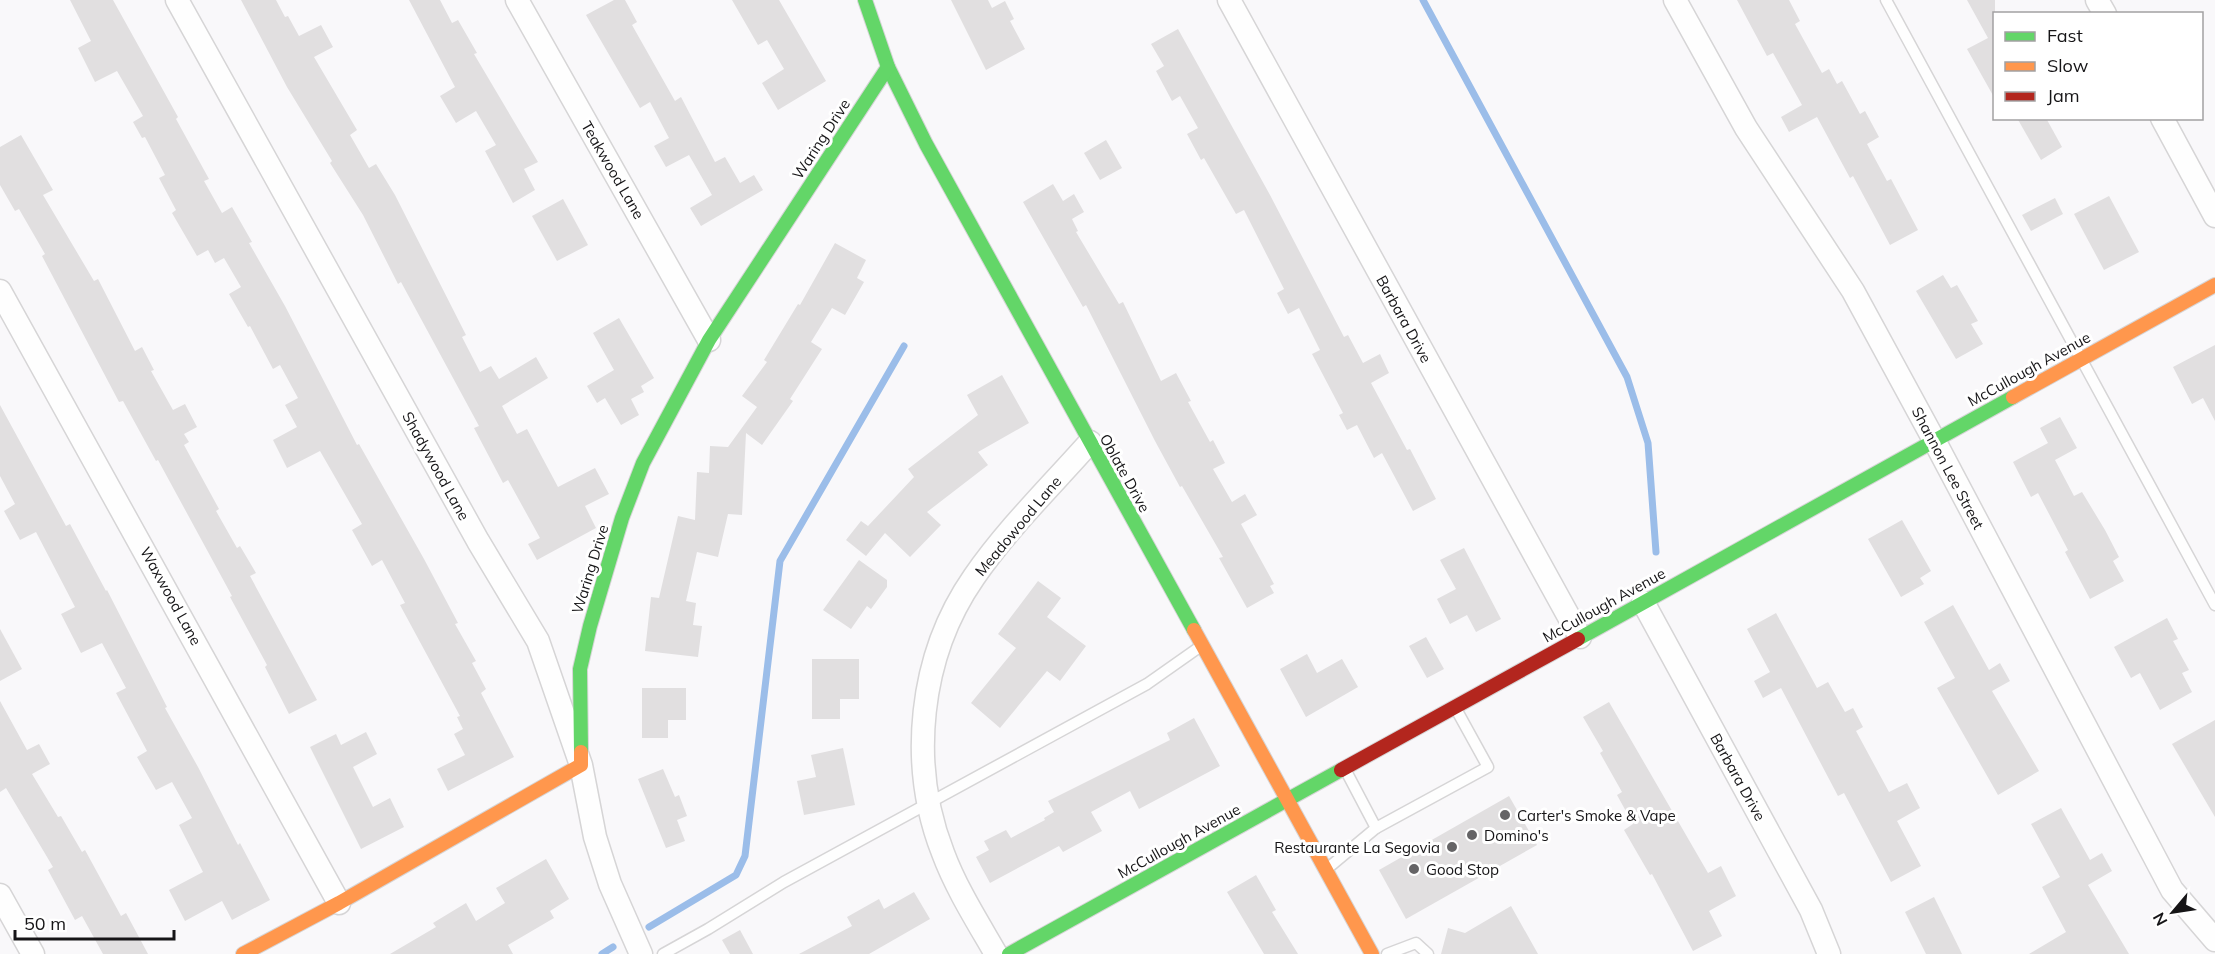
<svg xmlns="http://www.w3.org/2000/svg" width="2215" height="954" font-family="Mulish,sans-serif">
<rect width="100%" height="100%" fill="#f9f8fa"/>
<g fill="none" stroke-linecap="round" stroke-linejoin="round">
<g stroke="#9bbde9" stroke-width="7">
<path d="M1423,0l204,377 21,66 8,109"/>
<path d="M649,927l87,-52 9,-19 35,-295 124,-215"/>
<path d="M602,954l11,-7"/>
</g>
</g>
<g fill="#e1dfe0">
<path d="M70,0h43l65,117 -2,2 33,60 -5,2 18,32 10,-6 20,35 -3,1 36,63 72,139 2,-1 65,115 34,64 -3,1 21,37 -4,2 14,26 -5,4 33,64 -66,34 -11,-22 28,-14 -11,-21 9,-5 -6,-12 3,-1 -60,-111 5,-2 -23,-43 -10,6 -20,-36 10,-6 -42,-73 -33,17 -14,-28 24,-13 -12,-22 13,-7 -18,-33 -7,4 -23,-43 -2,1 -19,-33 12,-7 -17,-29 -9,5 -7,-13 -11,6 -25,-43 4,-3 -17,-32 6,-3 -20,-38 -3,1 -9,-16 10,-6 -26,-45 -22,11 -17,-34 13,-7z"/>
<path d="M241,0h35l9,17 3,-1 11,20 22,-11 12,22 -19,10 43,73 -7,5 19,33 7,-4 19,31 71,140 -4,2 18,35 11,-6 8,13 37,-22 12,21 -46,28 15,28 10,-5 31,58 37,-19 14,26 -24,12 11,22 -59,32 -9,-16 12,-6 -32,-58 -5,3 -29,-55 5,-2 -78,-144 -3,2 -35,-69 -33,-52 2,-2 -45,-74z"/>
<path d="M409,0h31l12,23 6,-3 19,33 -3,1 64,108 -14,7 11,21 -22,13 -28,-52 11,-6 -20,-34 -20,12 -16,-27 15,-9z"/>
<path d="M614,0h11l12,22 -5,3 43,76 6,-4 34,65 10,-5 15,26 14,-8 9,15 -62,36 -11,-18 22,-13 -23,-40 -23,12 -12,-21 15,-8 -19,-36 -10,6 -54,-93z"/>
<path d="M732,0h47l47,81 -48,29 -16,-27 22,-14 -17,-29 -9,5z"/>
<path d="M951,0h37l4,8 13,-7 9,18 -4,2 15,28 -39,21z"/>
<path d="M1737,0h52l11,21 -5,3 27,49 7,-4 8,15 5,-3 18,33 5,-3 14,26 -12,7 20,37 4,-2 27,51 -28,15 -37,-69 -3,2 -33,-61 -28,15 -8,-15 21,-12 -29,-52 -6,3z"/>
<path d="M1967,0h28v99l-28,-50 21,-11z"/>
<path d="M1178,29l92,166 74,142 4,-2 15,28 17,-9 9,19 -18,10 36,67 3,-1 26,50 -23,12 -31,-58 -8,5 -17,-33 -10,5 -8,-15 4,-2 -31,-59 8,-4 -21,-42 -11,6 -11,-21 7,-4 -40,-79 -8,4 -32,-56 -3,2 -14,-26 11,-6 -18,-32 -8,5 -16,-30 8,-5 -13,-22z"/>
<path d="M2017,118h29l16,29 -21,13z"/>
<path d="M21,135l32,55 -10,5 51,86 4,-2 37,72 7,-4 12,23 -3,1 22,39 12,-6 12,23 -13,7 5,8 -5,3 35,64 -3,2 21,37 3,-2 16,27 -6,3 67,124 -28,14 -24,-47 2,-2 -37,-68 2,-1 -74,-136 -2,1 -33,-60 -4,1 -77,-146 3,-2 -26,-45 -4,2 -15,-26v-38z"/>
<path d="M1106,140l16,28 -22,12 -16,-27z"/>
<path d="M1053,184l10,17 11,-7 10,18 -12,7 6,12 -2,1 43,72 4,-2 38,79 15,-8 15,28 -3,1 22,40 3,-2 12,23 -12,6 19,33 13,-8 12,21 -16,9 33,60 -4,2 4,7 -27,15 -28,-50 4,-1 -41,-71 -2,1 -25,-46 -69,-136 -3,2 -60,-105z"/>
<path d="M2109,196l30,56 -35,18 -30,-56z"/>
<path d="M2055,198l8,16 -32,17 -9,-16z"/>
<path d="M563,199l25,46 -31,16 -25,-45z"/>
<path d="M835,243l31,17 -9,18 7,4 -19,33 -13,-7 -21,34 11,7 -32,50 3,2 -31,44 -16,-12 -4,82 -14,-1 -10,43 -21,-5 -11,49 10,2 -3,22 9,1 -4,31 -53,-6 6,-54 8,1 19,-82 17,4 2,-48 12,1 1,-27 18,1 29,-40 -15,-11 25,-34 -3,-2 34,-56 2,1z"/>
<path d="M1943,275l8,13 6,-3 21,36 -7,3 12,20 -27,15 -40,-68z"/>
<path d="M619,318l35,60 -13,8 3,6 -13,7 8,16 -18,10 -16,-27 -8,5 -10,-17 27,-16 -21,-37z"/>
<path d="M2215,345v76l-12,-23 -11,6 -19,-37z"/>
<path d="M1002,375l27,48 -51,29 10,13 -61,47 14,13 -31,32 -25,-24 -19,23 -20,-16 15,-19 7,5 46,-49 -6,-8 70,-54 -11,-20z"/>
<path d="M0,405l66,121 4,-2 36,67 1,-1 60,117 -2,1 33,59 40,78 2,-2 30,57 -38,20 -10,-19 -37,20 -16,-31 34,-18 -24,-47 13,-7 -20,-36 -16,8 -19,-33 10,-6 -31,-58 10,-5 -24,-45 -21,10 -20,-39 14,-7 -39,-75 -16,8 -16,-29 11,-7 -15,-28z"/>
<path d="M2060,417l17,31 -22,12 19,36 8,-4 23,38 14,27 -6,4 11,20 -34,18 -25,-47 3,-2 -30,-57 -7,4 -18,-35 35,-19 -8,-15z"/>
<path d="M1902,520l29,51 -11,7 4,6 -23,13 -33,-58z"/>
<path d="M1464,548l37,71 -25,13 -9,-17 -17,9 -13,-25 19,-10 -16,-29z"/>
<path d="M859,560l28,20v7l-16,22 -4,-3 -16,23 -28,-19z"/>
<path d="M1038,581l23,17 -14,19 39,29 -26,35 -13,-10 -47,57 -29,-25 45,-55 -18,-14z"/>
<path d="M1953,605l36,65 11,-7 10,18 -18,10 47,80 -41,24 -61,-107 18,-10 -31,-56z"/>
<path d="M1776,613l41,75 11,-6 17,30 8,-4 10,19 -7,4 33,61 18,-9 13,25 -23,13 24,45 -30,16 -47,-89 -6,3 -57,-108 -18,10 -9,-17 16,-9 -23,-43z"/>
<path d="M2167,618l11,21 -5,2 16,29 -7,3 10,19 -32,18 -20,-37 -9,5 -17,-31z"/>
<path d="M0,629l22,40 -22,12z"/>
<path d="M1426,637l18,32 -17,9 -18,-32z"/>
<path d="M1307,654l10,19 25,-14 16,28 -52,30 -26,-48z"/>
<path d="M812,659h47v40h-19v20h-28z"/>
<path d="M642,688h44v32h-18v18h-26z"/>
<path d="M0,701l27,49 12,-6 11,20 -18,10 26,43 3,-1 21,36 3,-2 36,66 5,-3 22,41h-45l-21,-38 -7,4 -27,-50 5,-3 -47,-79 -6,4z"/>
<path d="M1609,702l99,171 13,-7 15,30 -27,15 13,25 -29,15 -41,-77 -2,1 -26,-45 9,-6 -16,-29 5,-3 -22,-39 3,-2 -20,-34z"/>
<path d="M1194,718l26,48 -81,43 -9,-18 -39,21 11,19 -39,21 -4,-6 -69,37 -14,-26 13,-7 -5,-9 22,-11 5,8 34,-18 -1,-2 10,-6 -6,-11 122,-61 -3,-7z"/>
<path d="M2215,720v97l-43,-73z"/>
<path d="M366,732l11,22 -24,13 20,40 17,-9 14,29 -43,22 -51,-102 26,-13 5,11z"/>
<path d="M843,748l12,57 -51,10 -7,-34 19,-4 -5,-22z"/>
<path d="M663,769l12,28 4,-2 8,21 -10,4 8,21 -19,7 -28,-69z"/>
<path d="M1509,796l28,49 -131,74 -27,-49z"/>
<path d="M2061,808l29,52 12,-7 10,18 -24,14 41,69h-100l37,-22 -24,-45 18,-10 -29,-53z"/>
<path d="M546,859l23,40 -19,12 4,7 -46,27 5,9h-123l46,-27 -3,-4 33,-20 10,18 29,-18 -9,-15z"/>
<path d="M1256,875l20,35 -4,2 26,42h-34l-37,-62z"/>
<path d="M914,892l16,27 -61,35h-70l53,-28 -5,-9 32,-18 5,10z"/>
<path d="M1934,897l28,57h-36l-21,-42z"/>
<path d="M1511,906l27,48h-97l7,-26 17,5z"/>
<path d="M740,930l13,24h-23l-8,-14z"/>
</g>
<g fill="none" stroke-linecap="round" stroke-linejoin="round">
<defs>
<g id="lane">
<path d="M1886,0l329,605"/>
<path d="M1346,771l30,57 112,-61 -32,-58"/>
<path d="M1328,868l48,-40"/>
<path d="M663,954l45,-25 76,-47 363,-198 54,-38"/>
<path d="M1387,954l29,-11 12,11"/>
</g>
<g id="street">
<path d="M177,0l301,541 60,100 43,124 14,72 15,47 31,70"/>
<path d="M517,0l192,340"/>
<path d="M1229,0l351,637"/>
<path d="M1675,0l71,128 107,163 81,149 238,450 43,50"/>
<path d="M2097,0l8,14"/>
<path d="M2162,118l53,98"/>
<path d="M0,291l339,612"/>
<path d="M1643,602l168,308 18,44"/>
<path d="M0,895l33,59"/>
<path d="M996,954c-19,-33 -40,-66 -53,-101 -35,-89 -24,-197 31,-276 33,-48 77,-91 116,-135"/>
</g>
<g id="fast">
<path d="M865,0l23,67 38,77 268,486"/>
<path d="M1578,639l435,-242"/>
<path d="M581,752l-1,-83 10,-43 32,-108 21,-55 66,-123 179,-273"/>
<path d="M1009,954l332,-184"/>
</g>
<g id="slow">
<path d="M2013,397l202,-112"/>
<path d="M1194,630l178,324"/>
<path d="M243,954l96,-51 242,-138v-13"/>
</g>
<path id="jam" d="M1341,770l237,-131"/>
</defs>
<use href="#lane" stroke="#d6d5d6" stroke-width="13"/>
<use href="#street" stroke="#d6d5d6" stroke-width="25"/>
<use href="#fast" stroke="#d6d5d6" stroke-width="16"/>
<use href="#slow" stroke="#d6d5d6" stroke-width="16"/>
<use href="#jam" stroke="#d6d5d6" stroke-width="16"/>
<use href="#lane" stroke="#fefefe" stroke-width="10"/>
<use href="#street" stroke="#fefefe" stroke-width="22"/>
<use href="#fast" stroke="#63d668" stroke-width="14"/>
<use href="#slow" stroke="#ff974d" stroke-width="14"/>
<use href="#jam" stroke="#b3261e" stroke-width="14"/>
</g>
<g fill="#656466" stroke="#fff" stroke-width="2">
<circle cx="1505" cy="815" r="6"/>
<circle cx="1472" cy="835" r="6"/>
<circle cx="1452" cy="847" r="6"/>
<circle cx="1414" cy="869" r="6"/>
</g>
<g text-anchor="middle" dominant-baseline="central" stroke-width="6" stroke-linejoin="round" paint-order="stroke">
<g font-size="15" fill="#161517" stroke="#fff">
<text transform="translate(821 139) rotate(-57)">Waring Drive</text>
<text transform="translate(613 170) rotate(60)">Teakwood Lane</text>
<text transform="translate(1404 319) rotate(61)">Barbara Drive</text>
<text transform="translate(2029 369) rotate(-29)">McCullough Avenue</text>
<text transform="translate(436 466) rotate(61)">Shadywood Lane</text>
<text transform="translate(1948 468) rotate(62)">Shannon Lee Street</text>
<text transform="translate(1125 473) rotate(61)">Oblate Drive</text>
<text transform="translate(1018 526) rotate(-50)">Meadowood Lane</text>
<text transform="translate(590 569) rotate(-73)">Waring Drive</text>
<text transform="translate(171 596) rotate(61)">Waxwood Lane</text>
<text transform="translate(1604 605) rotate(-29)">McCullough Avenue</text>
<text transform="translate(1738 777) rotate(61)">Barbara Drive</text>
<text transform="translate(1179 841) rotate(-29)">McCullough Avenue</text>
</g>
<g font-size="15" fill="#161517" stroke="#fff" text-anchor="start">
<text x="1517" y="815">Carter's Smoke &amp; Vape</text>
<text x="1484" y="835">Domino's</text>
<text x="1440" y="847" text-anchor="end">Restaurante La Segovia</text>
<text x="1426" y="869">Good Stop</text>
</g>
</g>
<rect x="1993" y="12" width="210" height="108" fill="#ffffff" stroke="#a2a1a2" stroke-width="1.5"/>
<rect x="2005" y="32" width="30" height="9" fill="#63d668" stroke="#a2a1a2" stroke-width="1.5"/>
<text x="2047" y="42" font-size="18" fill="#161517">Fast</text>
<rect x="2005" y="62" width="30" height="9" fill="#ff974d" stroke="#a2a1a2" stroke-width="1.5"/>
<text x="2047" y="72" font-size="18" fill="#161517">Slow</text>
<rect x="2005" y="92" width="30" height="9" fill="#b3261e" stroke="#a2a1a2" stroke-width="1.5"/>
<text x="2047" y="102" font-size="18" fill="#161517">Jam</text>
<g transform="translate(2173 912) rotate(241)" stroke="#ffffff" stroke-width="4.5" paint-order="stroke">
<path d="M0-4.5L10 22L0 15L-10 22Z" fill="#161517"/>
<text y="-9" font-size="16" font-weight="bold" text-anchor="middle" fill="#161517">N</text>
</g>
<path d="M15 930v9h159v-9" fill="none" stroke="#161517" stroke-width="3"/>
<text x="24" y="930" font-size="18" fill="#161517" stroke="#ffffff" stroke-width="4.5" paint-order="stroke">50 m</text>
</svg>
